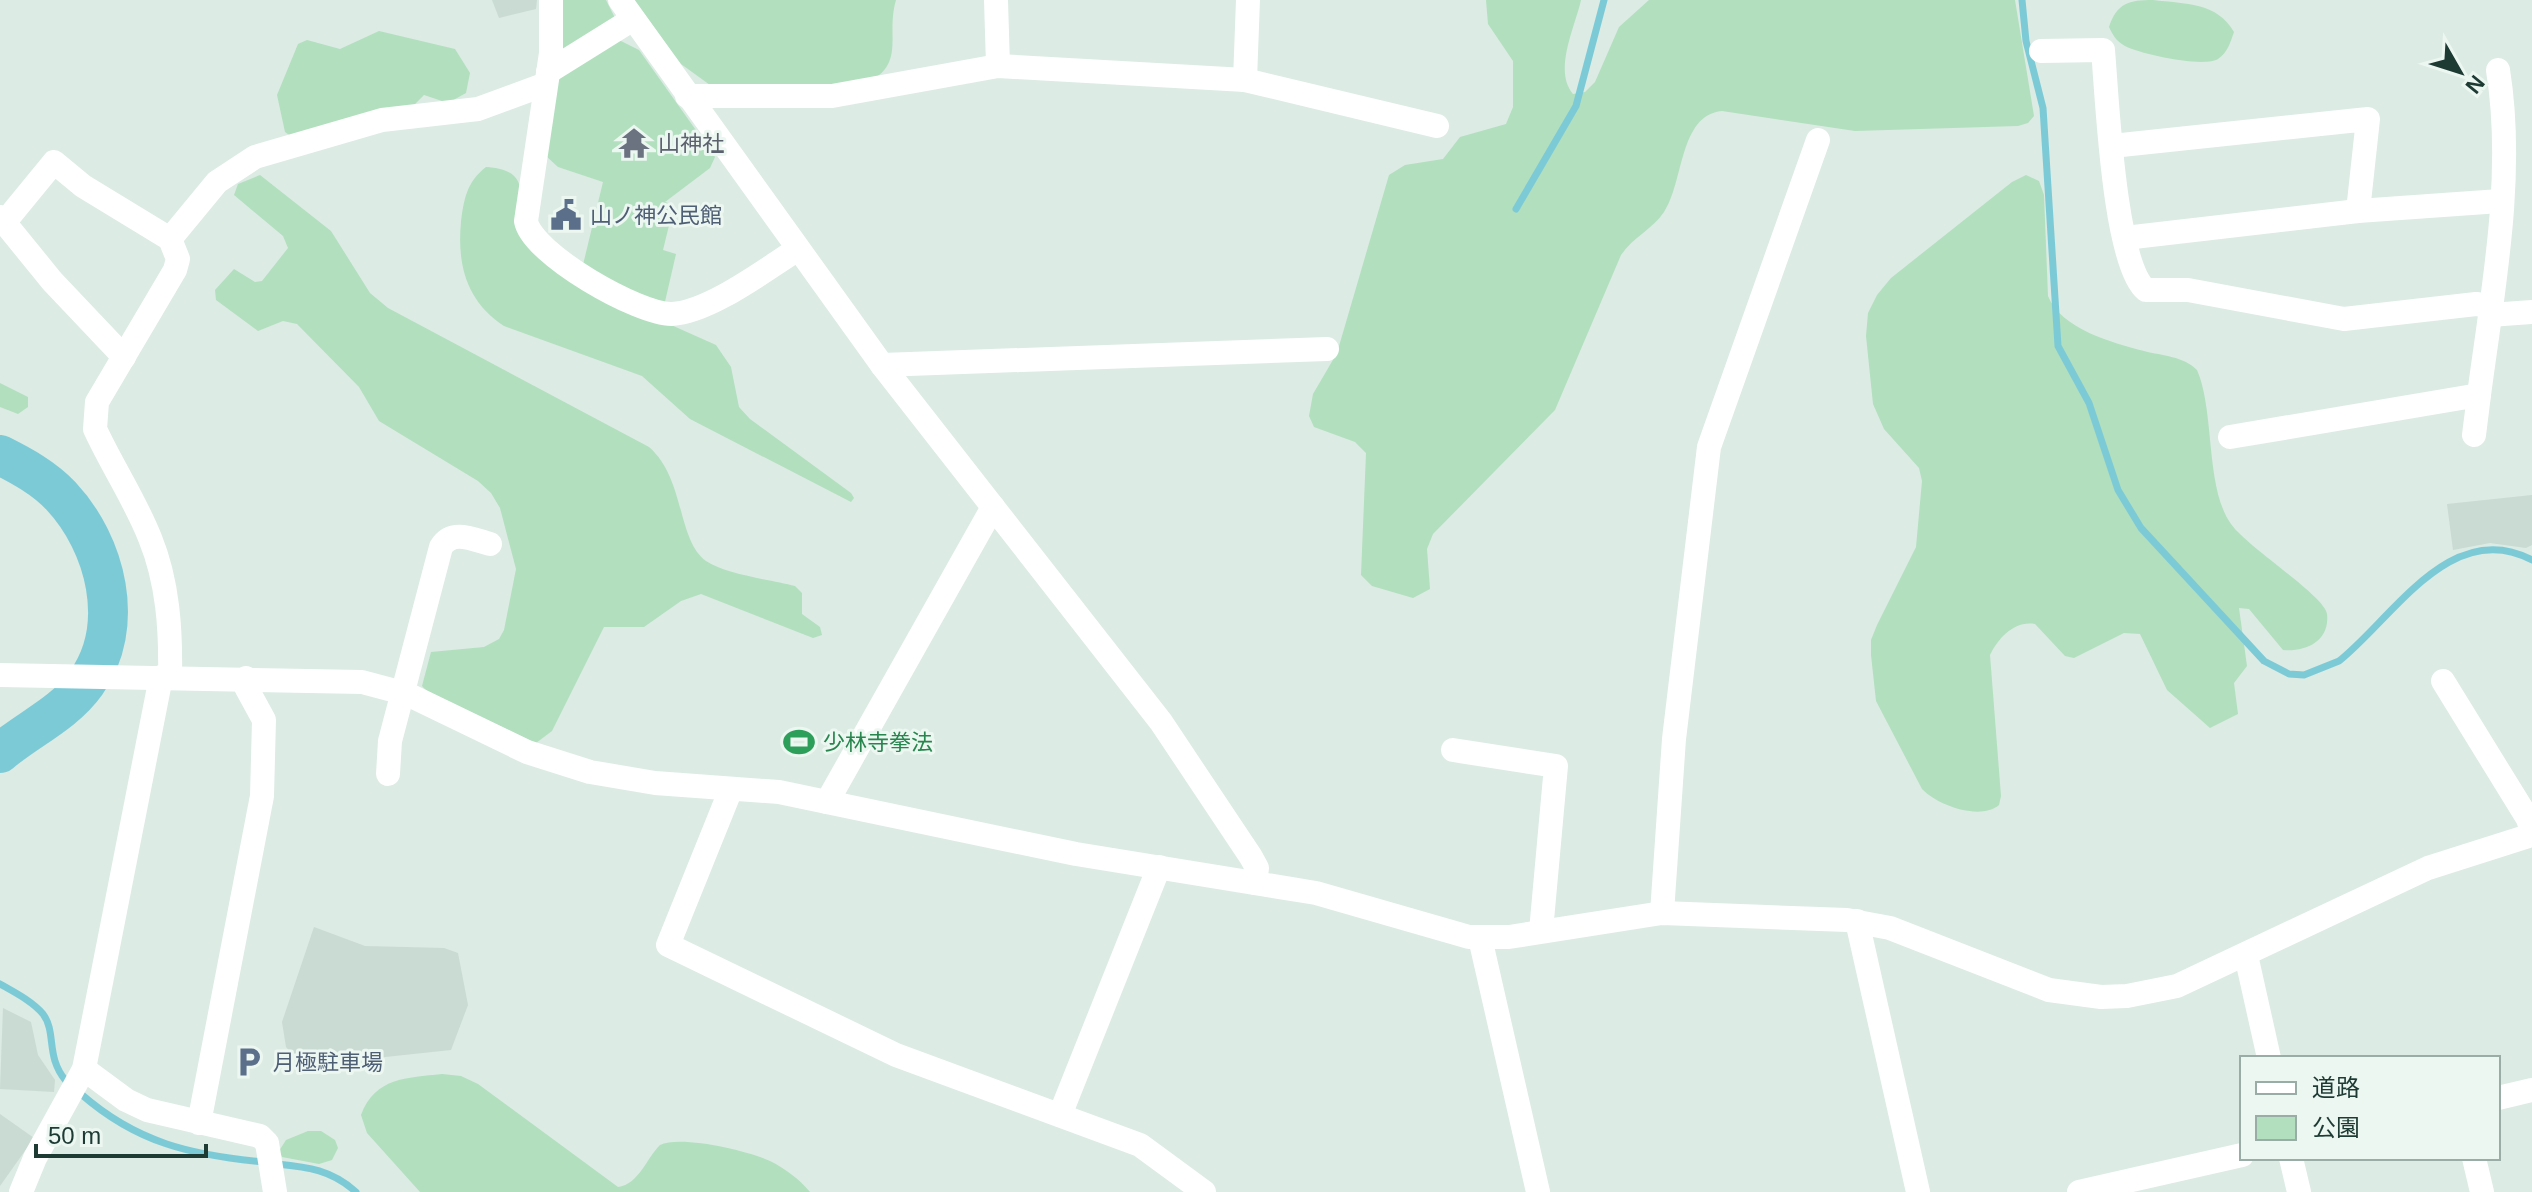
<svg xmlns="http://www.w3.org/2000/svg" width="2532" height="1192" font-family="Helvetica,'Noto Sans JP',sans-serif">
<rect width="100%" height="100%" fill="#dcebe4"/>
<g fill="#cadbd3">
<path d="M492,0h45l-1,9 -37,9z"/>
<path d="M2532,495v50l-6,3 -36,-5 -37,7 -6,-46z"/>
<path d="M314,927l51,19 79,2 14,5 10,52 -17,45 -141,15 -14,-7 -10,-11 -4,-25z"/>
<path d="M3,1008l28,14 7,33 17,25 -1,12 -54,-3z"/>
<path d="M0,1114l34,24 -34,48z"/>
</g>
<g fill="#b2dfbe">
<path d="M558,0h48l9,18 -53,38z"/>
<path d="M634,0h262c-11,37 12,66 -34,85h-152l-29,-21z"/>
<path d="M1486,0h95c-6,27 -28,71 -8,94l12,-2 10,-10 24,-55 30,-27h366l19,116 -6,7 -10,3 -163,5 -133,-20c-43,4 -38,71 -58,101 -11,17 -31,25 -43,43l-66,155 -122,124 -6,15 3,40 -17,9 -41,-12 -11,-11 5,-122 -11,-11 -41,-15 -5,-11 4,-22 24,-41 52,-178 16,-10 38,-6 17,-22 46,-13 7,-17v-46l-25,-37z"/>
<path d="M2153,0c32,4 64,2 81,32 -4,11 -6,20 -16,27 -14,9 -78,-5 -93,-13 -9,-5 -12,-11 -16,-19 8,-24 20,-27 44,-27z"/>
<path d="M379,31l76,18 15,24 -4,20 -18,10 -24,-8 -10,10 -120,33 -9,-6 -8,-37 21,-51 9,-4 33,9z"/>
<path d="M617,39l22,11 76,107 -5,11 -45,34 9,3 -11,45 13,4 -12,52 -82,-37 21,-87 -45,-15 -13,-12 12,-79z"/>
<path d="M486,167c38,2 38,22 33,54l76,70 121,54 15,22 8,40 11,12 101,74 3,5 -3,4 -161,-83 -48,-43 -138,-50c-38,-25 -47,-62 -43,-104 3,-24 6,-40 25,-55z"/>
<path d="M260,175l71,56 39,62 18,15 261,139c36,31 28,93 57,114 19,13 65,19 89,25l7,7v21l18,13 2,8 -9,3 -112,-44 -20,7 -37,26h-40l-52,104 -16,12 -108,-51 -6,-6 9,-34 53,-5 15,-8 5,-9 12,-61 -16,-61 -9,-15 -13,-12 -99,-60 -20,-34 -62,-63 -14,-3 -25,10 -42,-31 -1,-10 19,-21 21,13 7,-1 26,-33 -5,-12 -49,-41 4,-11z"/>
<path d="M2026,175l13,6 5,14 4,101c13,33 65,47 96,55 19,5 39,5 53,19 18,41 8,118 34,154 16,23 94,72 96,90 3,27 -21,38 -44,36l-34,-41 -10,-1 8,58 -13,17 4,31 -28,14 -43,-38 -27,-56 -16,-1 -50,25 -9,-2 -30,-32c-20,-4 -37,14 -45,31l11,141 -2,9c-19,16 -62,0 -77,-16l-46,-88 -5,-46v-15l6,-15 39,-78 6,-66 -3,-13 -35,-39 -11,-25 -7,-68 2,-23 9,-18 14,-17 121,-96z"/>
<path d="M0,383l28,14v10l-10,7 -18,-7z"/>
<path d="M442,1074l19,2 17,8 140,103c21,-3 28,-28 42,-42 21,-10 88,6 110,16 16,8 29,18 40,31h-390l-53,-59 -6,-18c14,-38 46,-37 81,-41z"/>
<path d="M308,1131h13l14,9 3,8 -6,12 -13,4 -37,-7 -3,-6 7,-11z"/>
</g>
<g fill="none" stroke-linecap="round" stroke-linejoin="round">
<g stroke="#7dcad7" stroke-width="7">
<path d="M2022,0l4,41 17,67 15,238 31,57 29,87 23,38 123,133 25,13 15,1 35,-14c54,-43 112,-144 193,-101"/>
<path d="M1516,209l60,-103 28,-106"/>
<path d="M0,984c14,8 32,17 43,30 14,19 2,42 23,67"/>
<path d="M81,1094c56,49 110,61 182,68"/>
<path d="M277,1164c31,3 55,6 79,28"/>
</g>
<path stroke="#7dcad7" stroke-width="40" d="M0,455c22,11 44,23 61,41 45,48 66,130 25,187 -22,31 -58,46 -86,70"/>
<g stroke="#fff" stroke-width="24">
<path d="M551,0v53l-25,168c6,33 113,94 146,93 38,-2 94,-45 126,-65"/>
<path d="M620,0l262,365 279,357 90,135 6,11 -2,15"/>
<path d="M996,0l2,66"/>
<path d="M2041,51l62,-1c4,45 11,215 43,240h42l156,29 132,-15 15,2"/>
<path d="M548,72l85,-53"/>
<path d="M1245,80l3,-80"/>
<path d="M687,96h145l166,-30 247,14 192,46"/>
<path d="M2112,146l256,-27 -10,92"/>
<path d="M0,217l52,64 72,76"/>
<path d="M4,223l50,-61 29,24 87,53 8,20 -3,11 -78,132 -2,27c17,37 40,71 55,109 18,44 21,92 20,139"/>
<path d="M2125,238l233,-27 142,-10"/>
<path d="M170,239l47,-57 38,-25 127,-37 96,-11 68,-25"/>
<path d="M2490,315l42,-3"/>
<path d="M882,365l445,-16"/>
<path d="M2474,435l5,-40"/>
<path d="M2230,437l249,-42c14,-106 36,-220 19,-325"/>
<path d="M0,675l362,7 45,12 120,58 63,20 65,11 124,9 297,62 240,39 153,44h40l153,-24 185,7 43,8 159,62 52,7 26,-1 50,-10 251,-118 104,-33"/>
<path d="M2443,681l85,138 4,13"/>
<path d="M1453,750l103,16 -15,165"/>
<path d="M388,774l2,-33 51,-194c11,-18 31,-8 49,-3"/>
<path d="M731,789l-63,156 228,110 244,90 64,47"/>
<path d="M827,802l166,-295"/>
<path d="M1662,913l12,-174 35,-292 109,-307"/>
<path d="M1857,921l61,271"/>
<path d="M1480,938l58,254"/>
<path d="M2246,955l23,103"/>
<path d="M84,1069l42,31 21,10 113,26 7,7 8,49"/>
<path d="M2498,1098l34,-8"/>
<path d="M1060,1115l99,-248"/>
<path d="M199,1123l63,-327 2,-76 -18,-33v-9"/>
<path d="M2291,1158l8,34"/>
<path d="M2474,1158l8,34"/>
<path d="M21,1192l14,-34 49,-89 77,-392"/>
<path d="M2079,1192l163,-37"/>
</g>
</g>
<defs>
<symbol id="temple-bare" viewBox="-9 -9 18 18"><path d="M0-6L5-2H3V0L6.5 2.5H4V6H1.5V3h-3V6H-4V2.5H-6.5L-3 0V-2H-5Z" fill="#6b7280" stroke="#edf7f2" stroke-width="2.5" paint-order="stroke"/></symbol>
<symbol id="civic-bare" viewBox="-9 -9 18 18"><path d="M-.6-6.5H3V-4.5H.6V-3L4-1V1h2V6H-6V1h2V-1L-.6-3ZM-1.2 2.5V6h2.4V2.5Z" fill="#5c6f8a" stroke="#edf7f2" stroke-width="2.5" paint-order="stroke"/></symbol>
<symbol id="stadium-bare" viewBox="-9 -9 18 18"><path d="M0-5a6.5 5 0 1 0 0 10a6.5 5 0 1 0 0-10ZM-3.5-1.8h7v3.6h-7Z" fill="#2e9e5b" stroke="#edf7f2" stroke-width="2.5" paint-order="stroke"/></symbol>
<symbol id="parking-bare" viewBox="-9 -9 18 18"><path d="M-3.5-5.5H1a3.5 3.5 0 0 1 0 7H-1V5.5H-3.5ZM-1-3.4V-.6H.8a1.4 1.4 0 0 0 0-2.8Z" fill="#5c6f8a" stroke="#edf7f2" stroke-width="2.5" paint-order="stroke"/></symbol>
</defs>
<g fill-rule="evenodd">
<use href="#temple-bare" x="612" y="121" width="44" height="44"/>
<use href="#civic-bare" x="544" y="193" width="44" height="44"/>
<use href="#stadium-bare" x="777" y="720" width="44" height="44"/>
<use href="#parking-bare" x="227" y="1040" width="44" height="44"/>
</g>
<g text-anchor="middle" dominant-baseline="central" stroke-width="6" stroke-linejoin="round" paint-order="stroke">
<g font-size="22" fill="#5b616d" stroke="#edf7f2" text-anchor="start">
<text x="658" y="143">山神社</text>
</g>
<g font-size="22" fill="#4e5e75" stroke="#edf7f2" text-anchor="start">
<text x="590" y="215">山ノ神公民館</text>
<text x="273" y="1062">月極駐車場</text>
</g>
<g font-size="22" fill="#27864d" stroke="#edf7f2" text-anchor="start">
<text x="823" y="742">少林寺拳法</text>
</g>
</g>
<rect x="2240" y="1056" width="260" height="104" fill="#edf7f2" stroke="#9aaca6" stroke-width="2"/>
<rect x="2256" y="1082" width="40" height="12" fill="#ffffff" stroke="#9aaca6" stroke-width="2"/>
<text x="2312" y="1096" font-size="24" fill="#1d3b33">道路</text>
<rect x="2256" y="1116" width="40" height="24" fill="#b2dfbe" stroke="#9aaca6" stroke-width="2"/>
<text x="2312" y="1136" font-size="24" fill="#1d3b33">公園</text>
<g transform="translate(2460 72) rotate(129)" stroke="#edf7f2" stroke-width="6" paint-order="stroke">
<path d="M0-6L14 30L0 20L-14 30Z" fill="#1d3b33"/>
<text y="-12" font-size="22" font-weight="bold" text-anchor="middle" fill="#1d3b33">N</text>
</g>
<path d="M36 1144v12h170v-12" fill="none" stroke="#1d3b33" stroke-width="4"/>
<text x="48" y="1144" font-size="24" fill="#1d3b33" stroke="#edf7f2" stroke-width="6" paint-order="stroke">50 m</text>
</svg>
